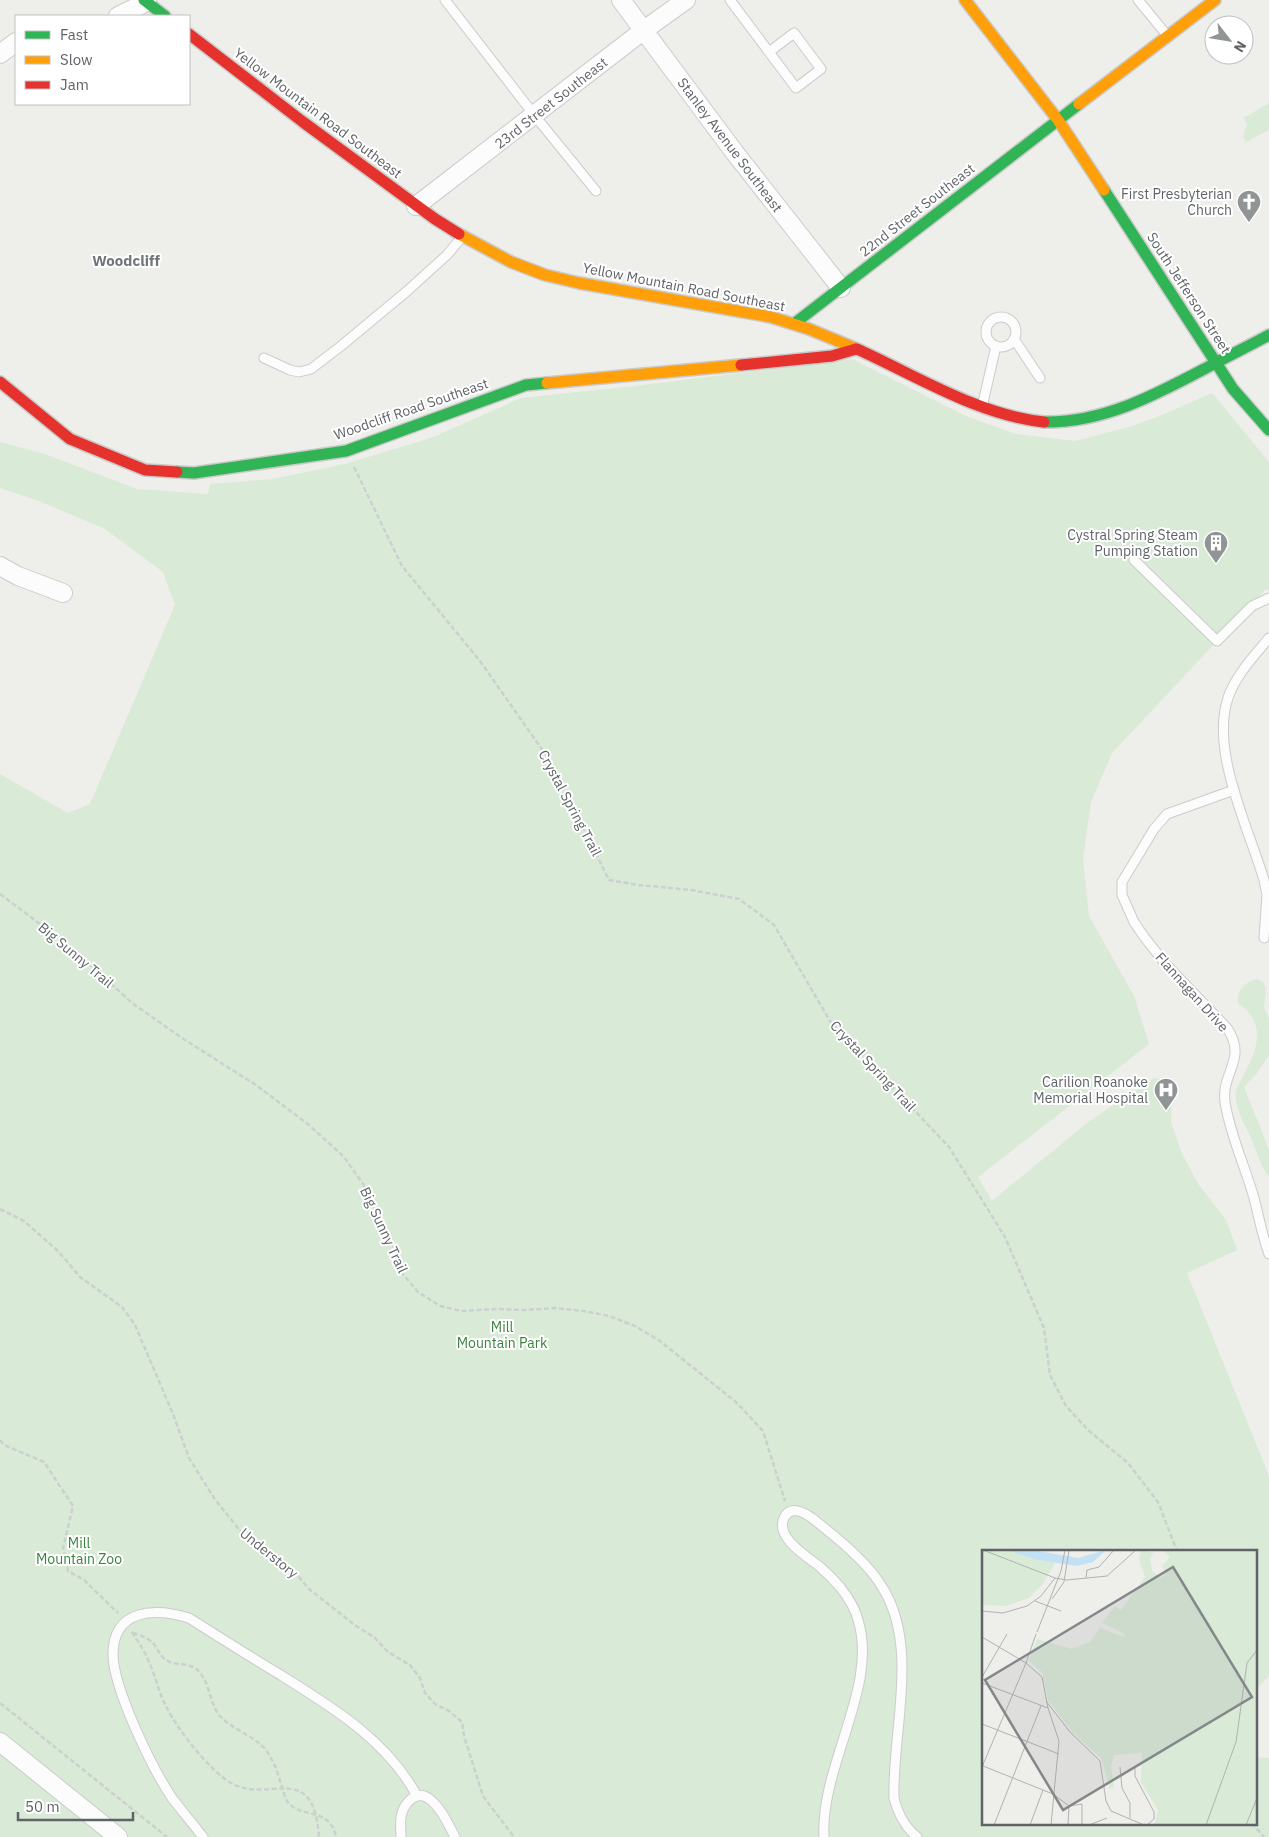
<svg xmlns="http://www.w3.org/2000/svg" width="1269" height="1837" font-family="'IBM Plex Sans',sans-serif">
<rect width="100%" height="100%" fill="#eeeeea"/>
<g fill="#d9ead7">
<path d="M1269,103v27l-23,12 -3,-6 4,-11 -3,-7z"/>
<path d="M852,359l114,57 50,18 59,7 54,-14 31,-11 52,-23 57,69v128h-4l-153,163 -21,49 -8,57 6,57 45,80 15,48 -171,133 14,24 96,-79 66,-44 18,4 -1,40 11,32 17,31 27,35 11,30 -50,23 82,203v200l-14,14v-139h-272v272h272v-66l14,1v79h-1269v-1063l68,39 22,-9 85,-199 -12,-33 -58,-43 -66,-28 -39,-13v-46l45,12 92,35 71,5 2,-10 63,-5 72,-15 86,-26 90,-40 123,-13z"/>
<path d="M1257,979l6,3 3,6 -2,20 5,11v36l-12,18 -13,14 25,63v27c-9,-12 -12,-25 -18,-39 -7,-16 -17,-30 -15,-48 11,-23 33,-53 13,-77 -3,-4 -8,-6 -11,-11 -1,-12 7,-20 19,-23z"/>
</g>
<g fill="none" stroke-linecap="round" stroke-linejoin="round">
<defs>
<g id="lane">
<path d="M445,0l90,116 61,75"/>
<path d="M730,0l66,88 25,-19 -27,-36 -25,19"/>
<path d="M1138,0l28,34"/>
<circle cx="1001" cy="332" r="15"/>
<path d="M1014,339l26,39"/>
<path d="M264,358l26,12 9,2 12,-3 30,-23 65,-54 41,-37 15,-18"/>
<path d="M982,407l14,-61"/>
<path d="M1134,560l83,81 35,-35 17,-8"/>
<path d="M1234,790l-67,24 -13,15 -32,53v13l12,27 11,16 19,24 63,66c21,31 -6,44 -2,74 5,33 20,64 29,96 5,19 8,37 15,56"/>
<path d="M1264,938l3,-43 -3,-15c-15,-51 -54,-129 -36,-182 7,-22 26,-42 41,-60"/>
<path d="M203,1837c-10,-13 -21,-26 -31,-39 -20,-30 -58,-108 -59,-143 0,-47 42,-47 76,-37 30,19 60,38 90,56 53,33 108,66 138,122"/>
<path d="M401,1837c0,-6 -1,-13 0,-20 2,-12 14,-28 27,-19 13,9 20,26 27,39"/>
<path d="M824,1837c-4,-71 55,-151 34,-217 -3,-12 -10,-23 -18,-33 -6,-7 -14,-15 -21,-21 -13,-10 -44,-29 -35,-48 6,-13 20,-6 28,0 24,19 57,45 72,72 35,60 8,142 10,208 4,16 10,28 23,39"/>
</g>
<g id="street">
<path d="M621,0l114,153 106,135"/>
<path d="M118,16l29,-14"/>
<path d="M0,54l16,-12"/>
<path d="M416,206l228,-176 42,-30"/>
<path d="M0,566l18,10 45,17"/>
<path d="M0,1742l118,95"/>
</g>
<g id="fast">
<path d="M144,0l21,16"/>
<path d="M1104,190l129,199 36,41"/>
<path d="M795,323l284,-219"/>
<path d="M1044,422c60,1 113,-28 164,-55 20,-11 41,-21 61,-32"/>
<path d="M177,472l17,1 152,-22 180,-66 21,-2"/>
</g>
<g id="slow">
<path d="M965,0l93,120 46,70"/>
<path d="M1079,104l136,-104"/>
<path d="M459,234l52,28 34,13 34,8 192,34 38,12 48,20"/>
<path d="M547,383l194,-18"/>
</g>
<g id="jam">
<path d="M189,34l114,88 132,97 24,15"/>
<path d="M857,349c60,27 121,66 187,73"/>
<path d="M741,365l91,-9 24,-7"/>
<path d="M0,382l70,57 75,31 32,2"/>
</g>
</defs>
<use href="#lane" stroke="#cbcccc" stroke-width="11"/>
<use href="#street" stroke="#cbcccc" stroke-width="20"/>
<use href="#fast" stroke="#cacaca" stroke-width="14"/>
<use href="#slow" stroke="#cacaca" stroke-width="14"/>
<use href="#jam" stroke="#cacaca" stroke-width="14"/>
<g stroke="#ccd0ce" stroke-width="2.5" stroke-dasharray="5 2.5" stroke-linecap="butt">
<path d="M354,467l48,99 78,95 68,97 61,122 30,5 52,5 48,9 35,26 56,96 119,126 56,90 39,91 6,47 16,31 23,25 39,32 30,39 19,49"/>
<path d="M0,894l71,53 61,56 50,35 74,47 53,40 35,32 19,27 29,58 9,30 17,20 22,14 21,5 36,-2 27,1 31,-2 29,3 25,5 26,10 25,15 77,62 26,28 22,70"/>
<path d="M0,1209l24,12 35,31 21,25 42,30 13,18 38,89 16,44 25,40 31,39 48,33 16,19 47,37 18,11 14,15 22,13 10,13 5,15 10,11 14,7 13,11 2,14 19,60 31,41"/>
<path d="M0,1440l4,5 40,17 29,44 -10,42 5,23 16,9 34,33"/>
<path d="M132,1632c6,10 13,19 17,30 7,15 10,32 18,46 11,22 38,56 58,71 40,31 88,-25 94,58"/>
<path d="M133,1633c7,2 14,4 20,10 6,7 7,15 17,19 11,4 23,0 31,12 9,12 9,29 18,41 13,15 33,19 46,34 9,11 13,25 17,38 2,4 2,10 5,14 13,19 42,4 49,36"/>
<path d="M0,1703l167,134"/>
<path d="M1252,1823l12,14"/>
</g>
<use href="#lane" stroke="#fcfcfc" stroke-width="9"/>
<use href="#street" stroke="#fcfcfc" stroke-width="18"/>
<use href="#fast" stroke="#30b455" stroke-width="11"/>
<use href="#slow" stroke="#ff9f0a" stroke-width="11"/>
<use href="#jam" stroke="#e5322d" stroke-width="11"/>
</g>
<defs>
<symbol id="church-pin" viewBox="-11 -11 22 30"><path d="M0 17L-7.5 6A9.5 9.5 0 1 1 7.5 6Z" fill="#919495" stroke="#fff"/><path d="M-1.2-6h2.4v3.5h3.3v2.4h-3.3V6h-2.4V-.1h-3.3v-2.4h3.3Z" fill="#fff"/></symbol>
<symbol id="building-pin" viewBox="-11 -11 22 30"><path d="M0 17L-7.5 6A9.5 9.5 0 1 1 7.5 6Z" fill="#919495" stroke="#fff"/><path d="M-4-6H4V6H1V3H-1V6H-4ZM-2.5-4.3h1.7v1.8h-1.7ZM.8-4.3h1.7v1.8H.8ZM-2.5-1h1.7V.8h-1.7ZM.8-1h1.7V.8H.8Z" fill="#fff"/></symbol>
<symbol id="hospital-pin" viewBox="-11 -11 22 30"><path d="M0 17L-7.5 6A9.5 9.5 0 1 1 7.5 6Z" fill="#919495" stroke="#fff"/><path d="M-5-5h3v3.5h4V-5h3V5h-3V1.5h-4V5h-3Z" fill="#fff"/></symbol>
</defs>
<g fill-rule="evenodd">
<use href="#church-pin" x="1235" y="188" width="28" height="38"/>
<use href="#building-pin" x="1202" y="529" width="28" height="38"/>
<use href="#hospital-pin" x="1152" y="1076" width="28" height="38"/>
</g>
<g text-anchor="middle" dominant-baseline="central" stroke-width="4" stroke-linejoin="round" paint-order="stroke">
<g font-size="14" fill="#5f6367" stroke="#fff">
<text transform="translate(551 103) rotate(-38)">23rd Street Southeast</text>
<text transform="translate(318 113) rotate(37)">Yellow Mountain Road Southeast</text>
<text transform="translate(730 145) rotate(53)">Stanley Avenue Southeast</text>
<text transform="translate(917 210) rotate(-38)">22nd Street Southeast</text>
<text transform="translate(684 287) rotate(11)">Yellow Mountain Road Southeast</text>
<text transform="translate(1189 293) rotate(57)">South Jefferson Street</text>
<text transform="translate(411 409) rotate(-19)">Woodcliff Road Southeast</text>
<text transform="translate(570 803) rotate(62)">Crystal Spring Trail</text>
<text transform="translate(76 955) rotate(40)">Big Sunny Trail</text>
<text transform="translate(1192 992) rotate(48)">Flannagan Drive</text>
<text transform="translate(873 1066) rotate(47)">Crystal Spring Trail</text>
<text transform="translate(384 1230) rotate(65)">Big Sunny Trail</text>
<text transform="translate(269 1553) rotate(39)">Understory</text>
</g>
<g font-size="14" fill="#5f6367" stroke="#fff" text-anchor="end">
<text x="1232" y="194">First Presbyterian<tspan x="1232" dy="16">Church</tspan></text>
<text x="1198" y="535">Cystral Spring Steam<tspan x="1198" dy="16">Pumping Station</tspan></text>
<text x="1148" y="1082">Carilion Roanoke<tspan x="1148" dy="16">Memorial Hospital</tspan></text>
</g>
<g font-size="14" fill="#3b833d" stroke="#fff">
<text x="502" y="1327">Mill<tspan x="502" dy="16">Mountain Park</tspan></text>
<text x="79" y="1543">Mill<tspan x="79" dy="16">Mountain Zoo</tspan></text>
</g>
<g font-size="15" font-weight="bold" fill="#707579" stroke="#fff">
<text x="126" y="260">Woodcliff</text>
</g>
</g>
<g transform="translate(982 1550)">
<rect width="275" height="275" fill="#eeeeea"/>
<path d="M0,0h26l47,13 -13,22 -13,13 -24,8 -20,-1 -3,-1zM159,0l13,3 -4,5 2,13 9,7 5,-5 -4,-7 8,-9 -8,-7h95v275h-103l4,-15 -17,-28 1,-29 -28,2 -3,11 3,22 -4,1 -9,-31 -29,-26 -24,-32 -6,-28 -13,-11 8,-22 35,10 18,-7 10,-14 24,9 1,-3 -23,-11 13,-17 6,4 24,-33 -6,-18z" fill="#d9ead7"/>
<path d="M25,0h25l46,8 28,-8 -13,12 -16,4 -39,-6z" fill="#c2e1f5"/>
<path fill="none" stroke="#b1b2b2" stroke-width="1" d="M1,0l72,28 12,2 40,-4 29,-26M104,28l1,-8 12,-3 15,-17M70,49l12,-17 5,-32M53,51l26,10M0,61l21,2 24,-7 14,-10 14,-18M55,82l24,-61 4,-21M0,87l44,26 10,-29M0,127l25,-43M0,133l66,25M64,151l24,31 30,29 6,40 5,10M0,174l77,30M1,216l70,28 16,12M0,217l44,-104 16,14 6,31 11,33 -8,84M138,217l2,21 8,15v15M153,218v8l19,36v7l-7,6M87,256l13,-2v21M129,261l33,14M12,275l47,-119M48,275l13,-35M86,275l1,-19M107,275l18,-7M224,275l30,-83 11,-79 10,-13M264,275l11,-27"/>
<path fill="#84888a" fill-opacity="0.15" stroke="#84888a" stroke-width="2.5" d="M191,17l79,130 -189,113 -78,-130z"/>
<rect width="275" height="275" fill="none" stroke="#5f6367" stroke-width="2.5"/>
</g>
<rect x="15" y="15" width="175" height="90" fill="#ffffff" stroke="#bfc1c2"/>
<rect x="25" y="31" width="25" height="8" fill="#30b455" stroke="#bfc1c2"/>
<text x="60" y="40" font-size="15" fill="#5f6367">Fast</text>
<rect x="25" y="56" width="25" height="8" fill="#ff9f0a" stroke="#bfc1c2"/>
<text x="60" y="65" font-size="15" fill="#5f6367">Slow</text>
<rect x="25" y="81" width="25" height="8" fill="#e5322d" stroke="#bfc1c2"/>
<text x="60" y="90" font-size="15" fill="#5f6367">Jam</text>
<g transform="translate(1229 40) rotate(121)"><circle r="24" fill="#ffffff" stroke="#bfc1c2"/>
<path d="M0-4L9 19L0 12L-9 19Z" fill="#919495"/>
<text y="-8" font-size="14" font-weight="bold" text-anchor="middle" fill="#5f6367">N</text>
</g>
<path d="M18 1812v8h115v-8" fill="none" stroke="#5f6367" stroke-width="2.5"/>
<text x="25" y="1812" font-size="15" fill="#5f6367" stroke="#ffffff" stroke-width="4" paint-order="stroke">50 m</text>
</svg>
